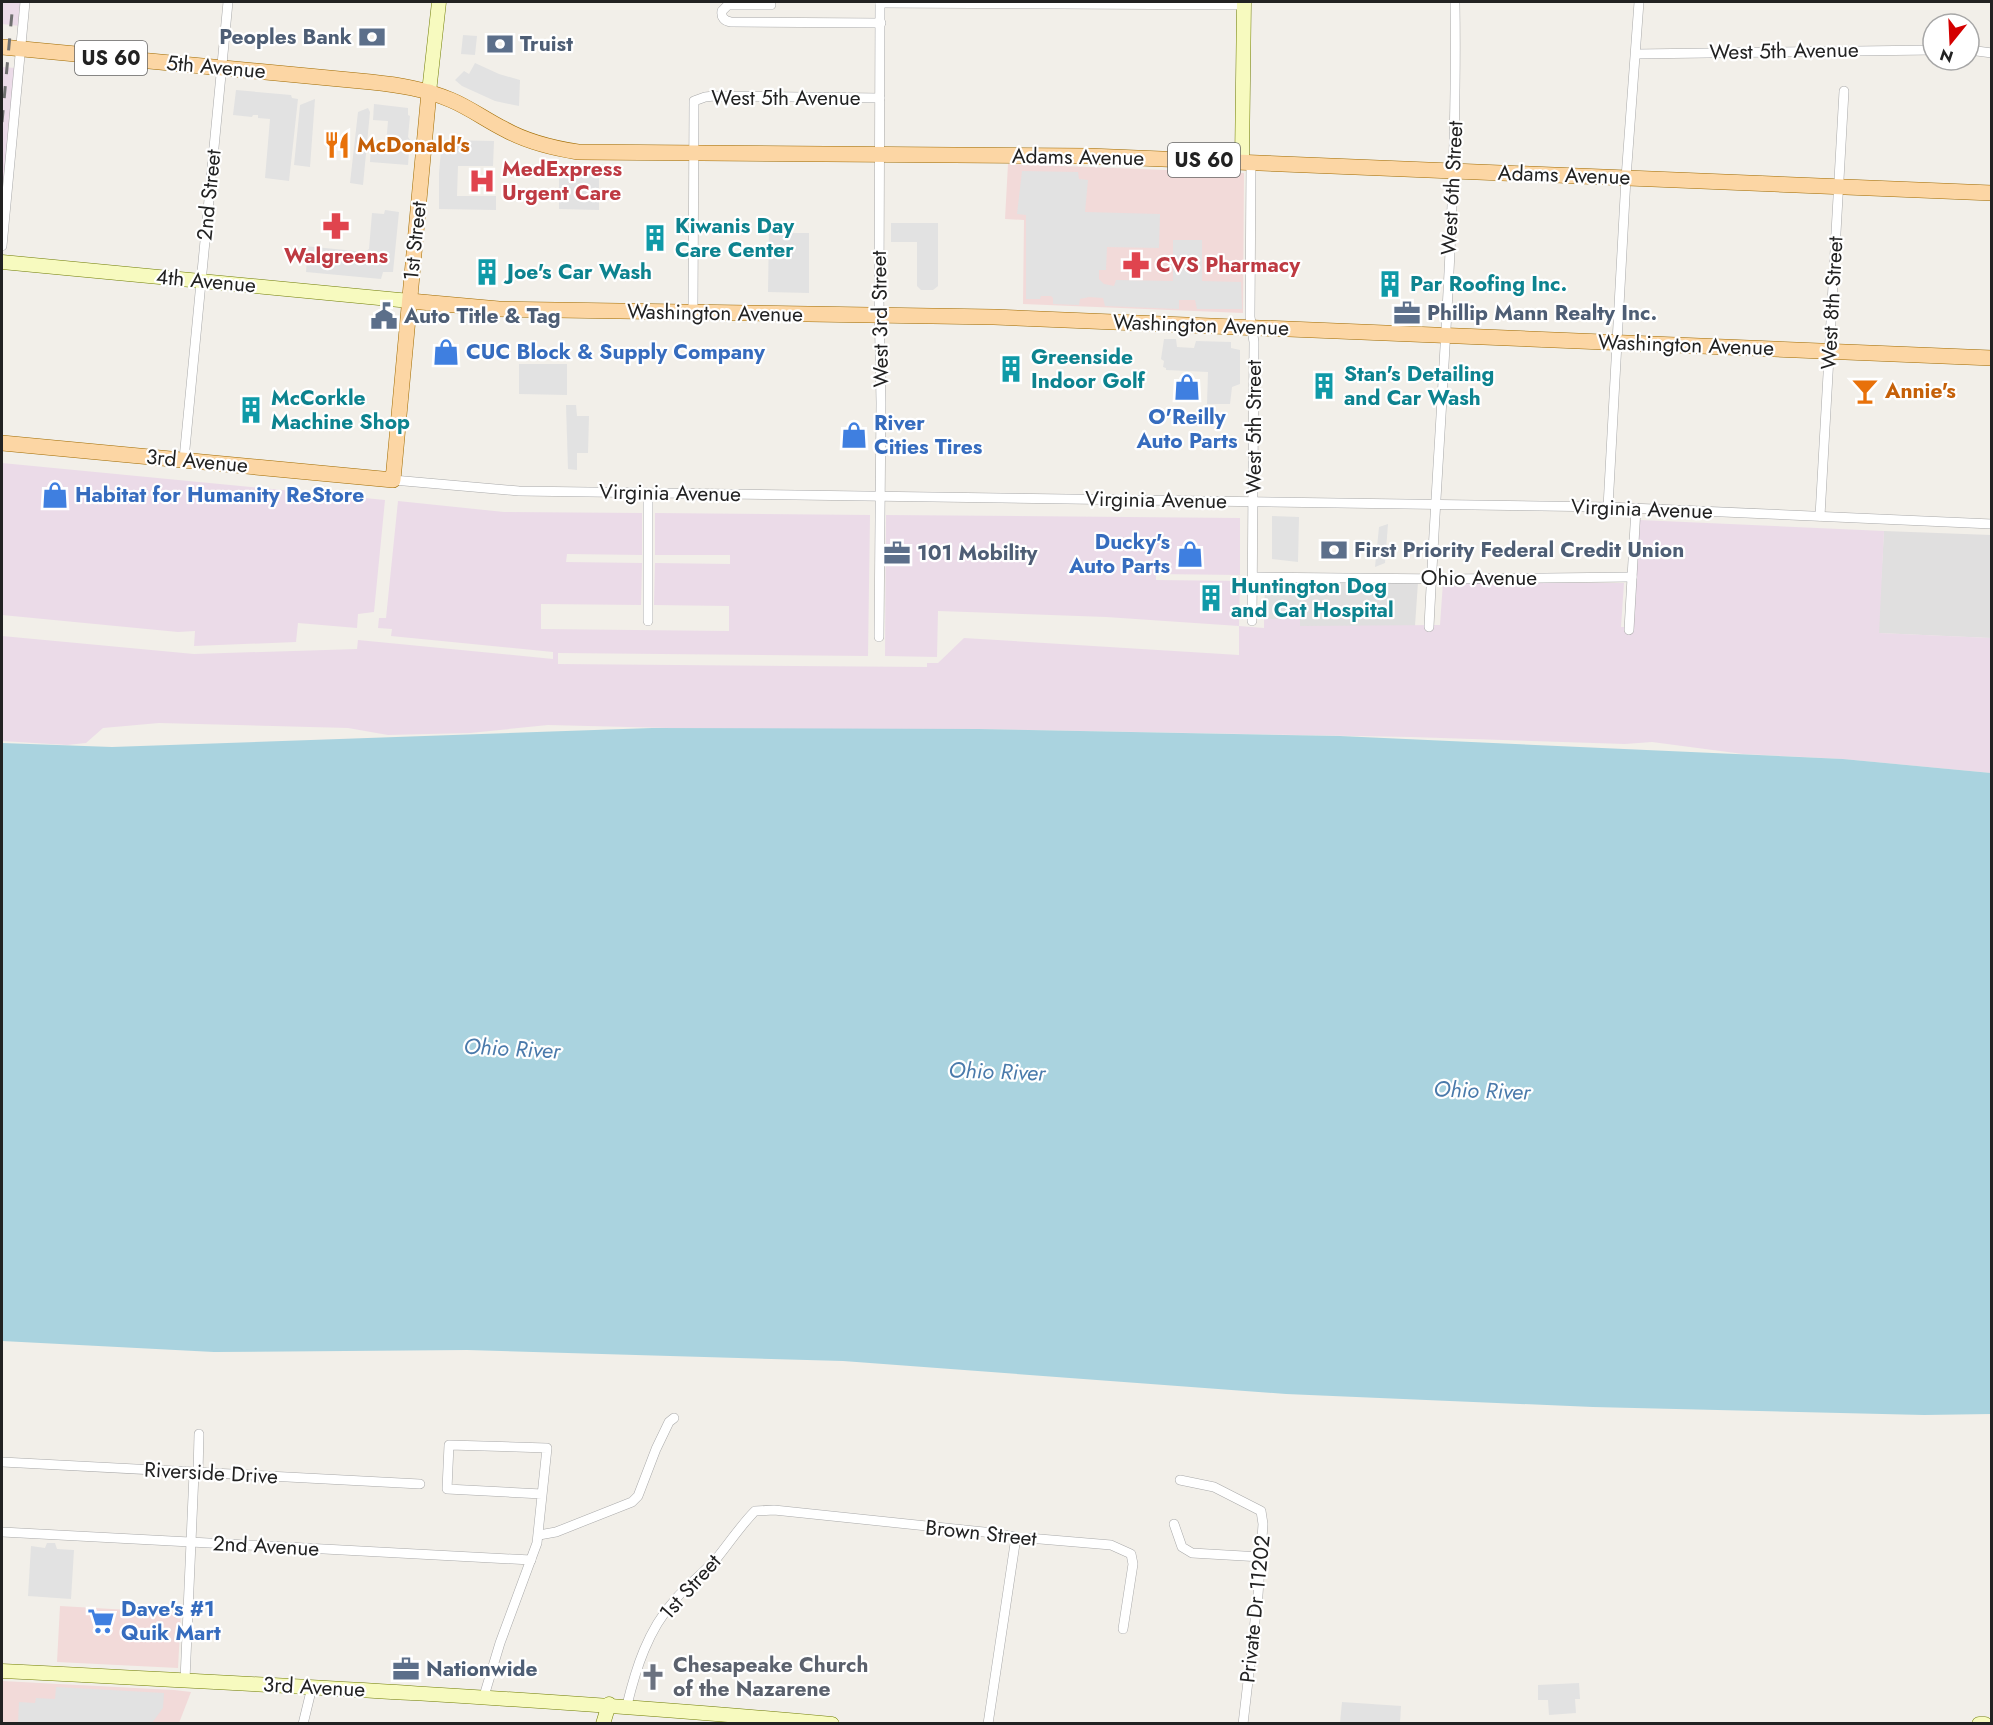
<svg xmlns="http://www.w3.org/2000/svg" width="1993" height="1725" font-family="Jost,sans-serif">
<rect width="100%" height="100%" fill="#f2efe9"/>
<g fill="#e0dfdf">
<path d="M1884,531l107,4v103l-113,-5z"/>
<path d="M1265,581l153,1 -3,44h-115v-6l-36,-1z"/>
</g>
<g fill="#f2dad9">
<path d="M1008,164l236,9 -1,140 -220,-9 1,-84 -19,-1z"/>
<path d="M60,1606l121,7 -3,55 -121,-6z"/>
<path d="M2,1681l172,9 17,2 -12,31h-177z"/>
</g>
<g fill="#ebdbe8">
<path d="M2,2h20l-2,24 -18,-2z"/>
<path d="M2,67l14,1 -14,146z"/>
<path d="M2,463l383,37 -11,112 -16,2 -1,14 -59,-5 -2,19 -102,4 1,-15 -17,1 -176,-17z"/>
<path d="M398,501l106,11 138,1v42l-75,-1 -1,8 76,1 -1,42 -100,-1v25l188,2v-25l-75,-1 1,-42 75,1v-9h-75v-42l215,2 -2,141 -310,-3v11l369,3v-4h11l26,-25 275,17v-29l-133,-9 -168,-6 -1,46 -52,-1 1,-141 354,3v57l-84,-1v6l84,1 -1,45 25,2v-9h36v7l140,-1 3,-43 181,1 -3,44h12l7,-107 244,11 -5,102 112,5v135l-148,-14 -100,-5 -91,-12 -27,2 -214,-7 -433,-8h-269l-161,-4 -78,8 -82,2 -40,-7 -189,-5 -56,5 -17,15 -19,2 -65,-4v-105l192,18 163,-5 1,-9 195,19v-7l-162,-16 1,-7 -14,-1 1,-10h7z"/>
</g>
<g fill="#e2e2e2">
<path d="M463,35l14,1 -2,19 -14,-1z"/>
<path d="M475,63l24,11 21,6 -1,26 -24,-5 -33,-15 -7,-6 9,-9 5,3z"/>
<path d="M236,90l55,5 1,3 6,1 -9,82 -24,-3 5,-59 -12,-1v-3h-5l-1,2 -19,-2z"/>
<path d="M315,99l-5,68 -16,-2 6,-60z"/>
<path d="M374,104l34,4v7l2,1 -2,21 2,3 -2,25 -38,-3 1,-18 15,1 2,-24 -15,-1z"/>
<path d="M368,108l2,4 -7,73 -13,-2 8,-71z"/>
<path d="M442,140l52,1 -1,25h-35l-1,30h39v14l-57,-1v-36z"/>
<path d="M589,165h10v45l-40,-1v-40z"/>
<path d="M1022,171l56,1 1,7 9,1 -3,32 75,2 -1,34 -52,-1 -1,23h-7v9l5,5 10,2 2,-6 57,1v-41h29v41l39,1 1,27h-45l-2,-9h-16v9l-74,-3 -2,-8 -14,-1 -9,2 -1,6 -26,-1v-6l-2,-2h-10l-1,3h-14v-84l-9,-1z"/>
<path d="M385,210l14,2 -6,60h-10l-2,7 -75,-7 1,-13 -3,-1 1,-12 60,6 4,-3 3,-36 12,1z"/>
<path d="M891,223h47v63l-5,4h-12l-4,-4v-44h-26z"/>
<path d="M769,229h12l1,4h27v60l-41,-1z"/>
<path d="M1164,339h12l1,8 17,1 2,-7 35,1v6l9,2v34l-8,3 -2,17h-23l1,-32 -42,-2v-2l-3,-1 1,-6 -3,-2z"/>
<path d="M519,364h48v31l-48,-1z"/>
<path d="M566,405h10l1,11h12l-1,37h-11v17l-9,-1z"/>
<path d="M1272,516l27,1 -1,45 -26,-3z"/>
<path d="M1388,524l-3,39 -10,4 4,-40z"/>
<path d="M47,1543h8l2,6 17,1 -3,49 -43,-3 3,-50 14,2z"/>
<path d="M1579,1683l1,16h-5l1,14 -27,2 -1,-15h-10v-15z"/>
<path d="M56,1687l108,6 -1,15 -11,15h-134l1,-21 16,1 1,-5 19,1z"/>
<path d="M1342,1702l59,4 -1,17h-60z"/>
</g>
<path fill="#aad3df" d="M652,728l326,1 362,7 503,23 148,14v641l-67,1 -331,-8 -307,-13 -443,-33 -376,-11 -253,2 -212,-11v-598l110,4z"/>
<g fill="none" stroke-linecap="round" stroke-linejoin="round">
<defs>
<g id="street">
<path d="M880,3l364,2"/>
<path d="M771,5h-43l-6,6c-1,6 2,10 9,11l150,1"/>
<path d="M1969,50l23,3"/>
<path d="M1636,54l297,-4"/>
<path d="M1251,162l-1,155 4,25 -2,279"/>
<path d="M2,246l23,-244"/>
<path d="M693,312l1,-211 11,-4 9,-1 166,2"/>
<path d="M184,459l44,-457"/>
<path d="M393,480l126,11 1089,16 384,17"/>
<path d="M1608,507l18,-329 13,-176"/>
<path d="M1820,516l24,-425"/>
<path d="M1253,577l191,2 188,-2"/>
<path d="M648,621v-128"/>
<path d="M1429,627c10,-209 29,-417 26,-625"/>
<path d="M1629,630l7,-122"/>
<path d="M879,637l2,-234 -2,-104 1,-297"/>
<path d="M2,1462l418,22"/>
<path d="M198,1473l1,-39"/>
<path d="M1180,1480l34,7 47,24 2,13 -5,71 -15,129"/>
<path d="M1174,1524l8,23 10,6 69,4"/>
<path d="M2,1532l529,28"/>
<path d="M539,1535l17,-3 76,-30 6,-6 18,-47 13,-27 5,-4"/>
<path d="M185,1680l9,-207"/>
<path d="M484,1696l16,-53 37,-100 10,-95 -98,-3 -2,44 95,5"/>
<path d="M627,1705c9,-37 21,-75 47,-104 13,-16 30,-28 43,-43 13,-16 24,-33 38,-47l19,-1 210,22 32,5 95,8 20,9 2,10 -10,65"/>
<path d="M303,1724l9,-37"/>
<path d="M988,1724l28,-187"/>
</g>
<g id="secondary">
<path d="M429,92l10,-90"/>
<path d="M1242,161l2,-159"/>
<path d="M2,262l408,39"/>
<path d="M2,1671c277,14 554,28 830,53"/>
<path d="M603,1724l6,-20"/>
<path d="M1979,1724h6"/>
</g>
<g id="primary">
<path d="M2,47l369,35c28,3 54,7 80,18 19,8 35,20 53,29 23,13 48,19 74,23l511,4 903,37"/>
<path d="M410,301l89,8 495,8 998,41"/>
<path d="M2,443l391,37 36,-388"/>
</g>
</defs>
<use href="#street" stroke="#a9a9a9" stroke-width="10"/>
<use href="#secondary" stroke="#707d05" stroke-width="15"/>
<use href="#primary" stroke="#a06b00" stroke-width="16"/>
<use href="#street" stroke="#fff" stroke-width="9"/>
<use href="#secondary" stroke="#f7fabf" stroke-width="14"/>
<use href="#primary" stroke="#fcd6a4" stroke-width="15"/>
<path stroke="#707070" stroke-width="3" stroke-dasharray="12 12" stroke-linecap="butt" d="M2,122l11,-120"/>
</g>
<defs>
<symbol id="bank-bare" viewBox="-9 -9 18 18"><path d="M-6-4H6V4H-6ZM0-2.3a2.3 2.3 0 1 0 0 4.6a2.3 2.3 0 1 0 0-4.6Z" fill="#5c6f8a" stroke="#fff" stroke-width="2.5" paint-order="stroke"/></symbol>
<symbol id="restaurant-bare" viewBox="-9 -9 18 18"><path d="M-5-6h1v4h1v-4h1v4h1v-4h1v5L-1.5 .5V6h-2V.5L-5-1ZM5-6V6H3V1.5H1.5Q1.5-4 5-6Z" fill="#e8710a" stroke="#fff" stroke-width="2.5" paint-order="stroke"/></symbol>
<symbol id="hospital-bare" viewBox="-9 -9 18 18"><path d="M-5-5h3v3.5h4V-5h3V5h-3V1.5h-4V5h-3Z" fill="#e0444e" stroke="#fff" stroke-width="2.5" paint-order="stroke"/></symbol>
<symbol id="pharmacy-bare" viewBox="-9 -9 18 18"><path d="M-2-6h4v4h4v4h-4v4h-4v-4h-4v-4h4Z" fill="#e0444e" stroke="#fff" stroke-width="2.5" paint-order="stroke"/></symbol>
<symbol id="building-bare" viewBox="-9 -9 18 18"><path d="M-4-6H4V6H1V3H-1V6H-4ZM-2.5-4.3h1.7v1.8h-1.7ZM.8-4.3h1.7v1.8H.8ZM-2.5-1h1.7V.8h-1.7ZM.8-1h1.7V.8H.8Z" fill="#0f9aa8" stroke="#fff" stroke-width="2.5" paint-order="stroke"/></symbol>
<symbol id="office-bare" viewBox="-9 -9 18 18"><path d="M-6-3h4V-5.5h4V-3h4V5H-6ZM-1-4.5V-3h2v-1.5ZM-6 0V1H6V0Z" fill="#5c6f8a" stroke="#fff" stroke-width="2.5" paint-order="stroke"/></symbol>
<symbol id="civic-bare" viewBox="-9 -9 18 18"><path d="M-.6-6.5H3V-4.5H.6V-3L4-1V1h2V6H-6V1h2V-1L-.6-3ZM-1.2 2.5V6h2.4V2.5Z" fill="#5c6f8a" stroke="#fff" stroke-width="2.5" paint-order="stroke"/></symbol>
<symbol id="shop-bare" viewBox="-9 -9 18 18"><path d="M-5-2.5h2.3a2.7 3.5 0 0 1 5.4 0H5L5.5 6h-11ZM-1.5-2.5h3a1.5 2.3 0 0 0-3 0Z" fill="#3f7fe0" stroke="#fff" stroke-width="2.5" paint-order="stroke"/></symbol>
<symbol id="bar-bare" viewBox="-9 -9 18 18"><path d="M-6-5H6L.8 .8V4.5H3.5V6h-7V4.5H-.8V.8Z" fill="#e8710a" stroke="#fff" stroke-width="2.5" paint-order="stroke"/></symbol>
<symbol id="supermarket-bare" viewBox="-9 -9 18 18"><path d="M-6-5.5h2.5l.6 2H6L4.5 2H-2.5L-4.4-4H-6ZM-1.5 3.2a1.3 1.3 0 1 0 .1 0ZM3 3.2a1.3 1.3 0 1 0 .1 0Z" fill="#3f7fe0" stroke="#fff" stroke-width="2.5" paint-order="stroke"/></symbol>
<symbol id="church-bare" viewBox="-9 -9 18 18"><path d="M-1.2-6h2.4v3.5h3.3v2.4h-3.3V6h-2.4V-.1h-3.3v-2.4h3.3Z" fill="#6b7280" stroke="#fff" stroke-width="2.5" paint-order="stroke"/></symbol>
</defs>
<g fill-rule="evenodd">
<use href="#bank-bare" x="353" y="18" width="38" height="38"/>
<use href="#bank-bare" x="481" y="25" width="38" height="38"/>
<use href="#restaurant-bare" x="318" y="126" width="38" height="38"/>
<use href="#hospital-bare" x="463" y="162" width="38" height="38"/>
<use href="#pharmacy-bare" x="317" y="207" width="38" height="38"/>
<use href="#building-bare" x="636" y="219" width="38" height="38"/>
<use href="#pharmacy-bare" x="1117" y="246" width="38" height="38"/>
<use href="#building-bare" x="468" y="253" width="38" height="38"/>
<use href="#building-bare" x="1371" y="265" width="38" height="38"/>
<use href="#office-bare" x="1388" y="294" width="38" height="38"/>
<use href="#civic-bare" x="365" y="297" width="38" height="38"/>
<use href="#shop-bare" x="427" y="333" width="38" height="38"/>
<use href="#building-bare" x="992" y="350" width="38" height="38"/>
<use href="#building-bare" x="1305" y="367" width="38" height="38"/>
<use href="#shop-bare" x="1168" y="368" width="38" height="38"/>
<use href="#bar-bare" x="1846" y="372" width="38" height="38"/>
<use href="#building-bare" x="232" y="391" width="38" height="38"/>
<use href="#shop-bare" x="835" y="416" width="38" height="38"/>
<use href="#shop-bare" x="36" y="476" width="38" height="38"/>
<use href="#bank-bare" x="1315" y="531" width="38" height="38"/>
<use href="#office-bare" x="878" y="534" width="38" height="38"/>
<use href="#shop-bare" x="1171" y="535" width="38" height="38"/>
<use href="#building-bare" x="1192" y="579" width="38" height="38"/>
<use href="#supermarket-bare" x="82" y="1602" width="38" height="38"/>
<use href="#office-bare" x="387" y="1650" width="38" height="38"/>
<use href="#church-bare" x="634" y="1658" width="38" height="38"/>
</g>
<g text-anchor="middle" dominant-baseline="central" stroke-width="4.5" stroke-linejoin="round" paint-order="stroke">
<g fill="#fff" stroke="#646464" stroke-width="1.5">
<rect x="75" y="41" width="72" height="34" rx="4.5"/>
<rect x="1168" y="143" width="72" height="34" rx="4.5"/>
</g>
<g font-size="20" font-weight="bold" fill="#222">
<text x="111" y="58">US 60</text>
<text x="1204" y="160">US 60</text>
</g>
<g font-size="21" font-weight="bold" fill="#4e5e75" stroke="#fff" text-anchor="start">
<text x="352" y="37" text-anchor="end">Peoples Bank</text>
<text x="520" y="44">Truist</text>
<text x="1427" y="313">Phillip Mann Realty Inc.</text>
<text x="404" y="316">Auto Title &amp; Tag</text>
<text x="1354" y="550">First Priority Federal Credit Union</text>
<text x="917" y="553">101 Mobility</text>
<text x="426" y="1669">Nationwide</text>
</g>
<g font-size="21" fill="#222" stroke="#fff">
<text transform="translate(1784 51) rotate(-1)">West 5th Avenue</text>
<text transform="translate(216 67) rotate(5)">5th Avenue</text>
<text x="786" y="98">West 5th Avenue</text>
<text transform="translate(1078 157) rotate(1)">Adams Avenue</text>
<text transform="translate(1564 175) rotate(2)">Adams Avenue</text>
<text transform="translate(1452 188) rotate(-87)">West 6th Street</text>
<text transform="translate(209 195) rotate(-84)">2nd Street</text>
<text transform="translate(415 241) rotate(-84)">1st Street</text>
<text transform="translate(206 281) rotate(5)">4th Avenue</text>
<text transform="translate(1832 303) rotate(-87)">West 8th Street</text>
<text transform="translate(715 313) rotate(1)">Washington Avenue</text>
<text transform="translate(880 319) rotate(-91)">West 3rd Street</text>
<text transform="translate(1201 325) rotate(2)">Washington Avenue</text>
<text transform="translate(1686 345) rotate(2)">Washington Avenue</text>
<text transform="translate(1254 427) rotate(-90)">West 5th Street</text>
<text transform="translate(197 461) rotate(5)">3rd Avenue</text>
<text transform="translate(670 493) rotate(1)">Virginia Avenue</text>
<text transform="translate(1156 500) rotate(1)">Virginia Avenue</text>
<text transform="translate(1642 509) rotate(2)">Virginia Avenue</text>
<text x="1479" y="578">Ohio Avenue</text>
<text transform="translate(211 1473) rotate(3)">Riverside Drive</text>
<text transform="translate(981 1533) rotate(6)">Brown Street</text>
<text transform="translate(266 1546) rotate(3)">2nd Avenue</text>
<text transform="translate(690 1587) rotate(-48)">1st Street</text>
<text transform="translate(1255 1609) rotate(-84)">Private Dr 11202</text>
<text transform="translate(314 1687) rotate(3)">3rd Avenue</text>
</g>
<g font-size="21" font-weight="bold" fill="#c56008" stroke="#fff" text-anchor="start">
<text x="357" y="145">McDonald's</text>
<text x="1885" y="391">Annie's</text>
</g>
<g font-size="21" font-weight="bold" fill="#be3a42" stroke="#fff" text-anchor="start">
<text x="502" y="169">MedExpress<tspan x="502" dy="24">Urgent Care</tspan></text>
<text x="336" y="256" text-anchor="middle">Walgreens</text>
<text x="1156" y="265">CVS Pharmacy</text>
</g>
<g font-size="21" font-weight="bold" fill="#0d838f" stroke="#fff" text-anchor="start">
<text x="675" y="226">Kiwanis Day<tspan x="675" dy="24">Care Center</tspan></text>
<text x="507" y="272">Joe's Car Wash</text>
<text x="1410" y="284">Par Roofing Inc.</text>
<text x="1031" y="357">Greenside<tspan x="1031" dy="24">Indoor Golf</tspan></text>
<text x="1344" y="374">Stan's Detailing<tspan x="1344" dy="24">and Car Wash</tspan></text>
<text x="271" y="398">McCorkle<tspan x="271" dy="24">Machine Shop</tspan></text>
<text x="1231" y="586">Huntington Dog<tspan x="1231" dy="24">and Cat Hospital</tspan></text>
</g>
<g font-size="21" font-weight="bold" fill="#366cbe" stroke="#fff" text-anchor="start">
<text x="466" y="352">CUC Block &amp; Supply Company</text>
<text x="1187" y="417" text-anchor="middle">O'Reilly<tspan x="1187" dy="24">Auto Parts</tspan></text>
<text x="874" y="423">River<tspan x="874" dy="24">Cities Tires</tspan></text>
<text x="75" y="495">Habitat for Humanity ReStore</text>
<text x="1170" y="542" text-anchor="end">Ducky's<tspan x="1170" dy="24">Auto Parts</tspan></text>
<text x="121" y="1609">Dave's #1<tspan x="121" dy="24">Quik Mart</tspan></text>
</g>
<g font-size="21" font-weight="bold" fill="#5b616d" stroke="#fff" text-anchor="start">
<text x="673" y="1665">Chesapeake Church<tspan x="673" dy="24">of the Nazarene</tspan></text>
</g>
<g font-size="22" font-style="italic" fill="#4a7aab" stroke="#fff">
<text transform="translate(512 1048) rotate(3)">Ohio River</text>
<text transform="translate(997 1071) rotate(2)">Ohio River</text>
<text transform="translate(1482 1090) rotate(2)">Ohio River</text>
</g>
</g>
<rect width="1993" height="1725" fill="none" stroke="#222222" stroke-width="6"/>
<g transform="translate(1951 42) rotate(198)"><circle r="28" fill="#ffffff" stroke="#a7a7a7" stroke-width="1.5"/>
<path d="M0-4.5L10 22L0 15L-10 22Z" fill="#d40000"/>
<text y="-9" font-size="16" font-weight="bold" text-anchor="middle" fill="#222222">N</text>
</g>
</svg>
